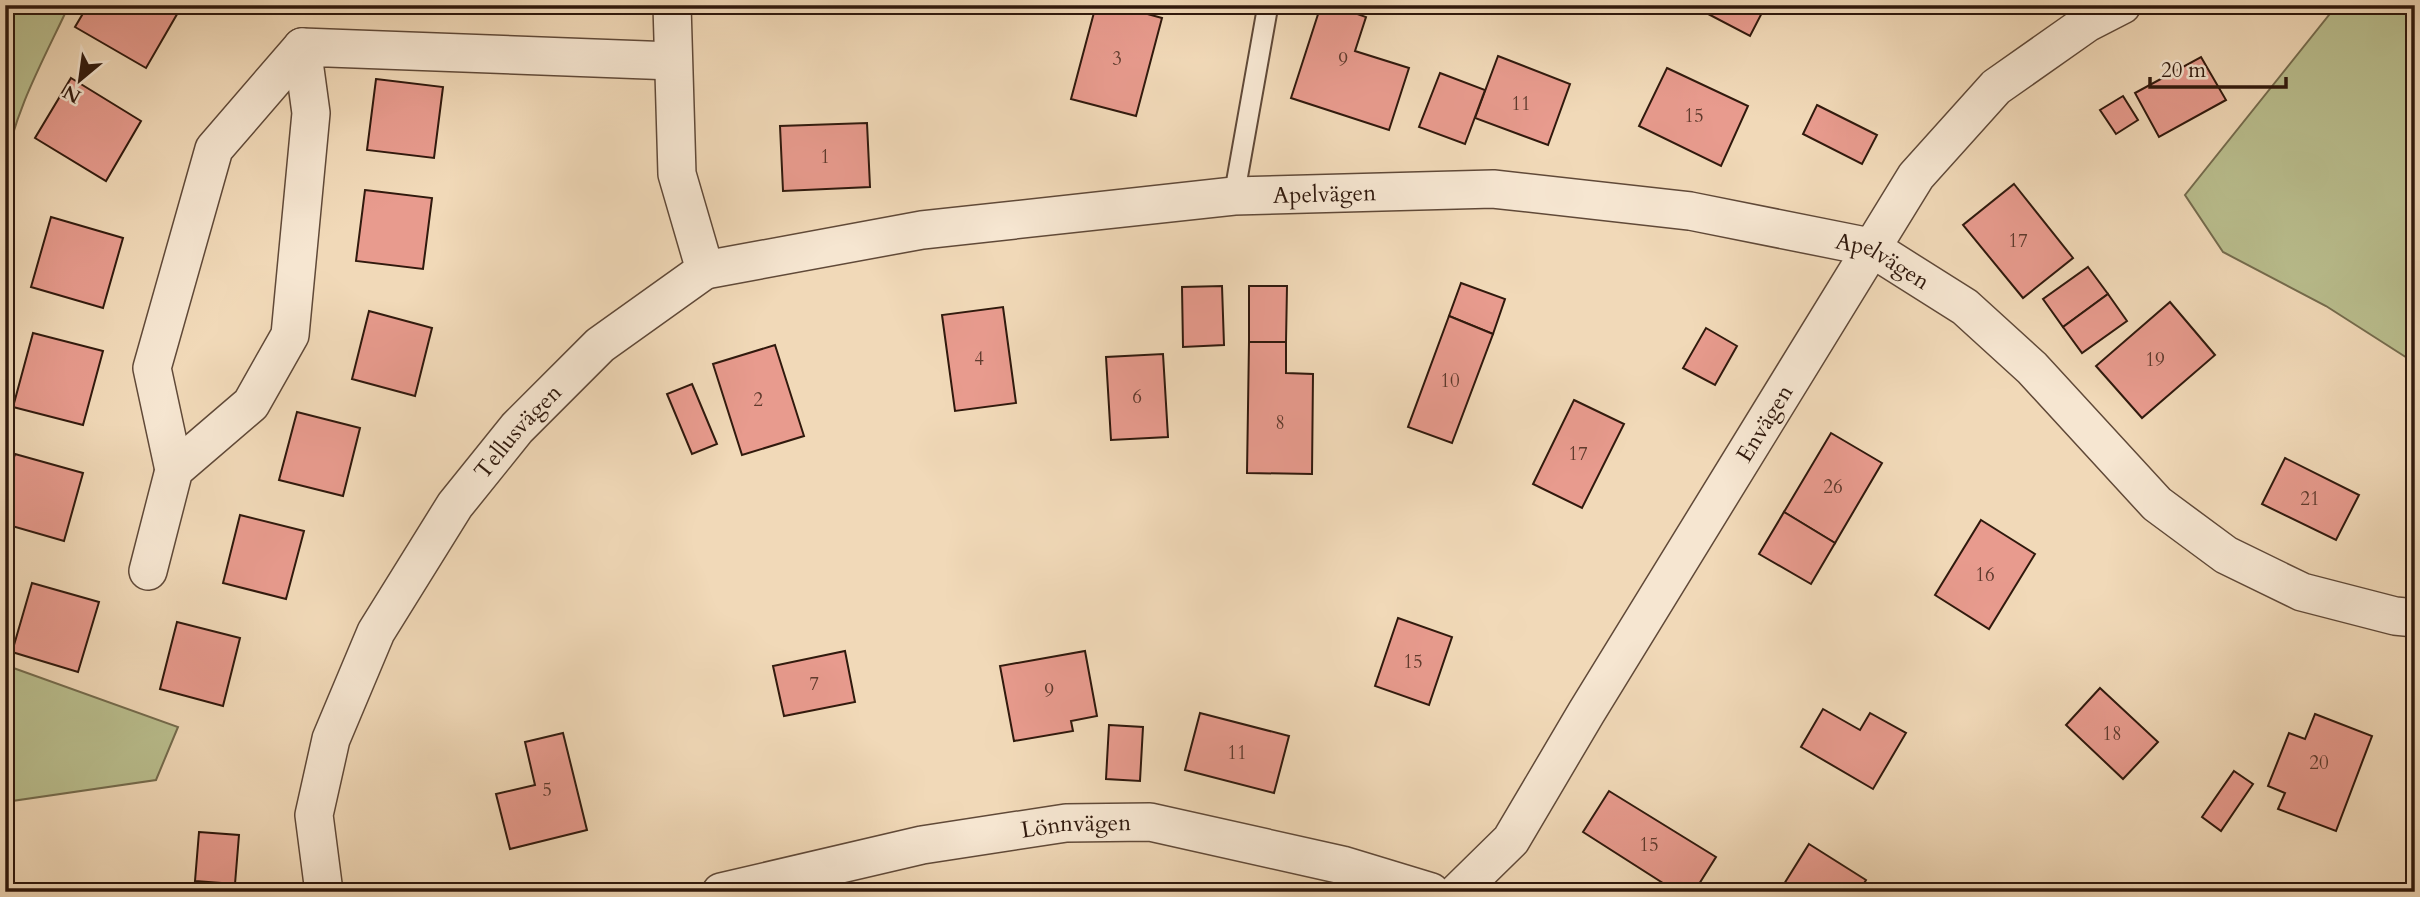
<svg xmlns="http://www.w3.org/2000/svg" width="2420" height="897" font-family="Cardo,serif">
<rect width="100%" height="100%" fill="#f1d9b8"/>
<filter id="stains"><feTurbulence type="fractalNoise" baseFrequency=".00286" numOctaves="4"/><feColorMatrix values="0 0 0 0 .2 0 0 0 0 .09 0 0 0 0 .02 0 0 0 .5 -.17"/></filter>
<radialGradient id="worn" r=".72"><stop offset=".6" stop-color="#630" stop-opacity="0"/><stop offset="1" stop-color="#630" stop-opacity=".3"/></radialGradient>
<g fill="#babf8f" stroke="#756c4e" stroke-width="2">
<path d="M5,5h64c-24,52 -55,106 -64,163z"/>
<path d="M2337,5h78v358l-89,-57 -103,-54 -38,-57z"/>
<path d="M5,665l173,62 -22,53 -151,22z"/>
</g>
<g fill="#e89b8e" stroke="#30190d" stroke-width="2">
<path d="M88,5h85l7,4 -34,59 -71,-41z"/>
<path d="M1096,5h19l47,13 -26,98 -65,-17z"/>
<path d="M1321,5h11l34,12 -11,34 54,17 -20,62 -98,-32z"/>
<path d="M1691,5h75l-16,31z"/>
<path d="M1498,56l72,28 -22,61 -73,-27z"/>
<path d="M2201,57l25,43 -67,37 -24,-44z"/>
<path d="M1667,68l81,38 -27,60 -82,-40z"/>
<path d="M1440,73l45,17 -20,54 -46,-17z"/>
<path d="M71,78l70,43 -35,60 -71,-43z"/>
<path d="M376,79l67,8 -9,71 -67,-8z"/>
<path d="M2123,96l15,24 -22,14 -16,-24z"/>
<path d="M1817,105l60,30 -15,29 -59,-30z"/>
<path d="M867,123l3,64 -87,4 -3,-65z"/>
<path d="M2014,184l59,74 -50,40 -60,-73z"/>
<path d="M365,190l67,8 -9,71 -67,-8z"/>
<path d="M51,217l72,21 -20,70 -72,-21z"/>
<path d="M2088,267l20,27 -45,33 -20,-28z"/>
<path d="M1461,283l44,16 -12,35 -44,-18z"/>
<path d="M1222,286l2,59 -41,2 -1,-60z"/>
<path d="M1249,286h38l-1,56h-37z"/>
<path d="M2108,294l19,27 -45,32 -19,-26z"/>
<path d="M2170,302l45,53 -73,63 -46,-52z"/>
<path d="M1003,307l13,96 -61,8 -13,-96z"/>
<path d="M369,311l63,17 -17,68 -63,-17z"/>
<path d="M1449,316l44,18 -41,109 -44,-16z"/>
<path d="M1706,328l31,18 -22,39 -32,-17z"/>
<path d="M33,333l70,18 -20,74 -70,-18z"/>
<path d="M1249,342h37v31l27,1 -1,100 -65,-1z"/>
<path d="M775,345l29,91 -62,19 -29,-91z"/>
<path d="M1163,354l5,83 -57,3 -5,-83z"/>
<path d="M692,384l25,60 -25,10 -25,-60z"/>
<path d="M1574,400l50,24 -42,84 -49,-24z"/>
<path d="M297,412l63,16 -17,68 -64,-16z"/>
<path d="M1831,433l51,30 -47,80 -51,-31z"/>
<path d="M15,454l68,19 -19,68 -59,-17v-36z"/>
<path d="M2285,458l74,37 -23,45 -74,-36z"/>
<path d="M1784,512l51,31 -24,41 -52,-30z"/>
<path d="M240,515l64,16 -18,68 -63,-16z"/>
<path d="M1981,520l54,34 -46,75 -54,-34z"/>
<path d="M32,583l67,19 -21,70 -66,-20z"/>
<path d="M1398,618l54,19 -23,68 -54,-19z"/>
<path d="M177,622l63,16 -17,68 -63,-17z"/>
<path d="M845,651l10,51 -71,14 -11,-50z"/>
<path d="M1085,651l12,65 -26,5 2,10 -59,10 -14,-75z"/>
<path d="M2100,688l58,54 -35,37 -57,-54z"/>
<path d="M1823,709l37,21 10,-17 36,20 -33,56 -72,-42z"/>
<path d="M1200,713l89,23 -15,57 -89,-23z"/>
<path d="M2315,714l57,22 -36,95 -58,-22 7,-16 -17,-7 21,-53 16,6z"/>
<path d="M1109,725l34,2 -3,54 -34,-2z"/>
<path d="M563,733l24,97 -77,19 -14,-55 39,-9 -10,-43z"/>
<path d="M2234,771l19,13 -32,47 -19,-14z"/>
<path d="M1609,791l107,66 -22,35h-17l-94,-60z"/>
<path d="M199,832l40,3 -4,49 -40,-3z"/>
<path d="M1809,844l57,36 -7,12h-80z"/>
</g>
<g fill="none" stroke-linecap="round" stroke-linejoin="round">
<defs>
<path id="service" d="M1234,196l34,-191"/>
<g id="minor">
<path id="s1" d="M705,270l217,-40 312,-34 259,-7 197,22 180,36 95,60 67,61 125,136 69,51 76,37 93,24 20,2"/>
<path d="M174,470l-22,-102 62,-219 88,-102"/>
<path d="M148,571l26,-101 77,-66 39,-69 21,-222 -9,-66 371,14"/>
<path id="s2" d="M324,892l-10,-77 17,-76 45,-107 79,-127 62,-77 83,-83 105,-75 -28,-96 -5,-169"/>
<path id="s3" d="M721,892l201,-47 144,-22 84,-1 192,43 89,27"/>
<path id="s4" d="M1458,892l53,-52 75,-127 330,-537 80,-89 91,-64 35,-18"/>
</g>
</defs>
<use href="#service" stroke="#604938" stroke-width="23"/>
<use href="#minor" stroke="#604938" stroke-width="40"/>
<use href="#service" stroke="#f6e6d1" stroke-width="19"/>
<use href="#minor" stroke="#f6e6d1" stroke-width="37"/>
</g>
<g text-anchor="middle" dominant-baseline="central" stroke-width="6" stroke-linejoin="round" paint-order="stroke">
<g font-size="19" fill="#5e3a2d">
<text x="1117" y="59">3</text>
<text x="1343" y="60">9</text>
<text x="1521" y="104">11</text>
<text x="1694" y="116">15</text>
<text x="825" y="157">1</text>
<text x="2018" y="241">17</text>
<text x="979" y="359">4</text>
<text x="2155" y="360">19</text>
<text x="1450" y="381">10</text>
<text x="1137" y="397">6</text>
<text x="758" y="400">2</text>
<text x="1280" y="423">8</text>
<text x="1578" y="454">17</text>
<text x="1833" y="487">26</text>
<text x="2310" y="499">21</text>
<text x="1985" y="575">16</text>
<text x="1413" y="662">15</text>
<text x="814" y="684">7</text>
<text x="1049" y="691">9</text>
<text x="2112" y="734">18</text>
<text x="1237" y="753">11</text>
<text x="2319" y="763">20</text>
<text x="547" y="790">5</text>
<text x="1649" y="845">15</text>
</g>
<g font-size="23" fill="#30190d" stroke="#f6e6d1">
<text stroke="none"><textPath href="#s1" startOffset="625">Apelvägen</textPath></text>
<text stroke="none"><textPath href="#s1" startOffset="1192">Apelvägen</textPath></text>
<text stroke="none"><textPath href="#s4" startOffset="562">Envägen</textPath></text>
<text stroke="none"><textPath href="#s2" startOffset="518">Tellusvägen</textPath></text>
<text stroke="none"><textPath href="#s3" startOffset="362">Lönnvägen</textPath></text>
</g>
</g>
<rect width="2420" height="897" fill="none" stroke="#f1d9b8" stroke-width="28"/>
<rect x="7" y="7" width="2406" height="883" fill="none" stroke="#30190d" stroke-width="3.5"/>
<rect x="14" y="14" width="2392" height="869" fill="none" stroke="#30190d" stroke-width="2"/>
<g transform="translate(80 80) rotate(209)" stroke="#f6e6d1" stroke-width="5" paint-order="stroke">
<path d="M0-5L12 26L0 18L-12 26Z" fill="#30190d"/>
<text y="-10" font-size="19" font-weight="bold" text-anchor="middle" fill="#30190d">N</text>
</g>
<path d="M2150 77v10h136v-10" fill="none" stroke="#30190d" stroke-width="3.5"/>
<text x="2161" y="77" font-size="21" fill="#30190d" stroke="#f6e6d1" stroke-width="5" paint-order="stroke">20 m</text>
<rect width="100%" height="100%" filter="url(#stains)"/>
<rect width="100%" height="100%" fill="url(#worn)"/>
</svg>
